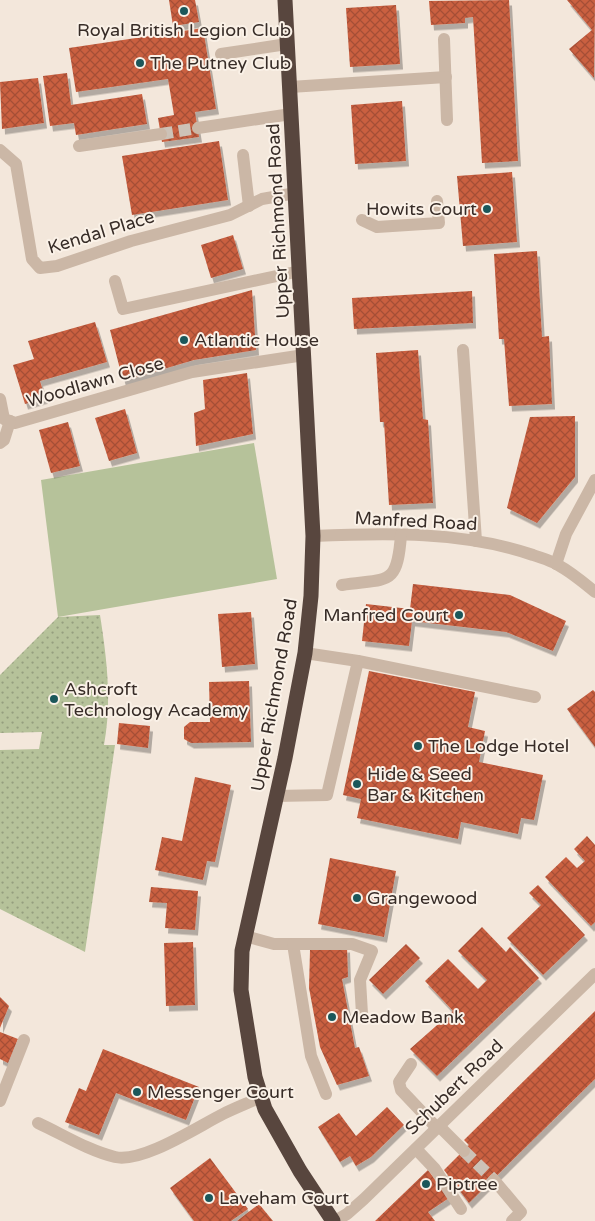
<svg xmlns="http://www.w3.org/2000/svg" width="595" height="1221" font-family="'Varela Round',sans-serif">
<defs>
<pattern id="green-dots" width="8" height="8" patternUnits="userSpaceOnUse" patternTransform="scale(1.25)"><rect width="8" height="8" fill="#b6c29a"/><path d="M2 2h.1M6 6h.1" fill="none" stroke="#959e7e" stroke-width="1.8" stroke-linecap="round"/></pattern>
<pattern id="building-cross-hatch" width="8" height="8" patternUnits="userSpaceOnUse" patternTransform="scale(1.25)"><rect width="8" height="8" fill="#ca6041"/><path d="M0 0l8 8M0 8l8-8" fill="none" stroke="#a54f36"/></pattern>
<filter id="shadow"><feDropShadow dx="3" dy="5.5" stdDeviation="0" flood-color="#0004"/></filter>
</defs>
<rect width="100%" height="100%" fill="#f3e7db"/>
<path fill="url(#green-dots)" d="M100,615c7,45 12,86 4,130h11l-30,207 -85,-43v-159l39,-1 3,-17 -42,1v-58l58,-58z"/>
<path fill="#b6c29a" d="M254,443l23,136 -219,38 -17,-137z"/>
<g fill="url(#building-cross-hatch)" filter="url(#shadow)">
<path d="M169,0h26l4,22 -26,4z"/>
<path d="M509,0l9,161 -36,2 -9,-146 -8,1v5l-34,2 -2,-24z"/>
<path d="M567,0h28l-1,78 -25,-29 23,-19z"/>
<path d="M396,5l4,59 -50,3 -4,-59z"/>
<path d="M203,28l13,81 -21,3 4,25 -37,5 -4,-24 16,-3 -6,-36 -92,13 -7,-44z"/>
<path d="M67,73l4,32 71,-11 5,30 -71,11 -2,-12 -24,3 -7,-50z"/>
<path d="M38,78l6,45 -42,6 -2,-47z"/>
<path d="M402,101l4,60 -51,3 -4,-59z"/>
<path d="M219,141l9,59 -96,15 -10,-59z"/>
<path d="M512,172l5,70 -54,4 -6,-70z"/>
<path d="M233,235l10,34 -32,9 -10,-33z"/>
<path d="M537,251l5,86 7,-1 3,68 -43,2 -5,-67h-5l-5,-85z"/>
<path d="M252,290l4,60 -62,10 -71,21 -13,-51z"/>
<path d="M472,291l1,32 -119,6 -2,-31z"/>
<path d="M95,322l12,40 -67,19 5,17 -20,6 -12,-39 21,-6 -6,-18z"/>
<path d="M418,350l5,69 5,1 5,83 -44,2 -5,-83h-4l-4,-69z"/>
<path d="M247,373l6,61 -57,12 -2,-33 11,-4 -2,-29z"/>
<path d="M125,409l12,44 -28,8 -14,-43z"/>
<path d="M575,416v61l-38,46 -30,-15 23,-91z"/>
<path d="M68,422l12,44 -29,7 -12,-43z"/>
<path d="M413,584l97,11 56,26 -13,30 -47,-19 -94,-11 -3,25 -47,-5 4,-37 44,5z"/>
<path d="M251,612l4,52 -33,3 -4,-53z"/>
<path d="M369,671l106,21 -7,35 17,4 -6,31 64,13 -9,45 -13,-2 -3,16 -57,-12 -3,17 -101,-21 4,-19 -18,-4z"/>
<path d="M249,681l2,61 -60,1 -7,-4v-12l6,-5h20l-1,-40z"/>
<path d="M593,690l2,2v55l-28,-38z"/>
<path d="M119,723l31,3 -2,22 -31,-4z"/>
<path d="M195,777l36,8 -16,77 -8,-1 -4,19 -48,-10 7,-33 20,4z"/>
<path d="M587,836l8,9v77l-4,4 -46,-49 21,-20 11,11 8,-7 -11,-12z"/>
<path d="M330,858l66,13 -12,66 -66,-13z"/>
<path d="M538,885l47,50 -42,40 -36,-37 34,-33 -12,-12z"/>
<path d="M151,887l47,4 -3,39 -30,-2 2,-25 -18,-1z"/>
<path d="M482,927l24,25 4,-5 29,31 -102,98 -27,-27 43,-38 -28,-30 23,-22 30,30 9,-9 -29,-29z"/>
<path d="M193,942l2,63 -29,1 -2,-63z"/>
<path d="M406,944l14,14 -37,36 -14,-14z"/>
<path d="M347,947l1,30 -6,2 13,69 4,-1 10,29 -32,9 -17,-38 -11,-59 1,-38z"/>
<path d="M0,997l9,9 -9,22z"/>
<path d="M595,1011v68l-126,124 -25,-33 25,-25 -5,-5z"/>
<path d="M0,1032l18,7 -10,24 -8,-4z"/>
<path d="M103,1049l96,38 -13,33 -70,-27 -17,42 -34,-13 14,-34 7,3z"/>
<path d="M387,1107l17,18 -33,32 -15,9 -6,-10 -10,6 -22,-35 21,-14 17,23z"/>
<path d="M210,1158l38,51 -17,12h-37l-24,-33z"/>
<path d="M428,1170l21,28 -21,14 7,9h-60z"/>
<path d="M259,1204l14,17h-36z"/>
</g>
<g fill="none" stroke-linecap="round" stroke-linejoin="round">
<g stroke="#cdc2b7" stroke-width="12" stroke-dasharray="12 6" stroke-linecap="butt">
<path d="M161,134l37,-6"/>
<path d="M464,1151l30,29"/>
</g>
<g stroke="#cbb7a6" stroke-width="12">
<path d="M444,39l3,81"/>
<path d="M221,54l66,-10"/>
<path d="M290,87l156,-10"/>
<path d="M198,128l93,-14"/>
<path d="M79,146l82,-12"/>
<path d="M0,150l16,14 16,95 8,9 17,-2 74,-25 99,-26 32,-16 34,-6"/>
<path d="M243,155l6,51"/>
<path d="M362,220l15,7 62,-4 -2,-22"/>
<path d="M115,281l8,28 177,-38"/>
<path d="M463,350l13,191"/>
<path d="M0,399l4,20 11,4 177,-51 112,-17"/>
<path d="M0,443l4,-3 6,-19"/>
<path d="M313,536c73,-3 150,-5 220,19 8,3 17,5 25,10 13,7 25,17 37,27"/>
<path d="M556,564l10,-30 29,-54"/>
<path d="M342,585c47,-7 55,2 59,-50"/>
<path d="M305,653l53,8 177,36"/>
<path d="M276,796l51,-1 31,-134"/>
<path d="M245,936l29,8h19l18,112 15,38"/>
<path d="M293,944h59l20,7 -12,29 2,34"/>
<path d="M411,1064l-12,18 2,8 36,38"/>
<path d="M0,1101l24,-61"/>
<path d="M38,1123c24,11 51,28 77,34 28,6 82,-30 108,-43 12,-6 25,-11 38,-17"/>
<path d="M439,1126l25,25"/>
<path d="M416,1149l19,20 26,40"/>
<path d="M494,1180l27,32 -9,9"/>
<path d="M335,1221l12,-7 17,-15 231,-225"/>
</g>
<path stroke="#58463e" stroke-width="15" d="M285,0l28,536 -2,60 -6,57 -20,105 -43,193 -1,39 14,87 10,32 35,62 33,50"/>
</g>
<g fill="#1b575a" stroke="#faf1e7" stroke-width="2">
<circle cx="184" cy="11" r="5"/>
<circle cx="140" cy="63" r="5"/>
<circle cx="487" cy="209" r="5"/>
<circle cx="184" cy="340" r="5"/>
<circle cx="459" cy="615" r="5"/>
<circle cx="54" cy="699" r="5"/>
<circle cx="418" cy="746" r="5"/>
<circle cx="357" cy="784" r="5"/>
<circle cx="357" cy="898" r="5"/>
<circle cx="332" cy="1017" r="5"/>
<circle cx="137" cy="1092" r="5"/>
<circle cx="426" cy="1184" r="5"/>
<circle cx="209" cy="1198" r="5"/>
</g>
<g text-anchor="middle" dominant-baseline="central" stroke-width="4" stroke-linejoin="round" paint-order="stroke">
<g font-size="18" fill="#372c27" stroke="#faf1e7" text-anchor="start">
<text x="184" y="30" text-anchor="middle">Royal British Legion Club</text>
<text x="150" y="63">The Putney Club</text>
<text x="477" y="209" text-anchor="end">Howits Court</text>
<text x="194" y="340">Atlantic House</text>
<text x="449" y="615" text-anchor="end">Manfred Court</text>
<text x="64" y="689">Ashcroft<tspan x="64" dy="21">Technology Academy</tspan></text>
<text x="428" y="746">The Lodge Hotel</text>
<text x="367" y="774">Hide &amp; Seed<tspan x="367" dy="21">Bar &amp; Kitchen</tspan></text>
<text x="367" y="898">Grangewood</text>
<text x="342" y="1017">Meadow Bank</text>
<text x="147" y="1092">Messenger Court</text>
<text x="436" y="1184">Piptree</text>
<text x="219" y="1198">Laveham Court</text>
</g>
<g font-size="18" fill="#372c27" stroke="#faf1e7">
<text transform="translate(278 221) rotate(-93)">Upper Richmond Road</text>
<text transform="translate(101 232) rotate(-17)">Kendal Place</text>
<text transform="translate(95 382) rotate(-16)">Woodlawn Close</text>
<text transform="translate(416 521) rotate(3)">Manfred Road</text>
<text transform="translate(274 695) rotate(-80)">Upper Richmond Road</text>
<text transform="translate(454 1087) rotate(-44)">Schubert Road</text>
</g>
</g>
</svg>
